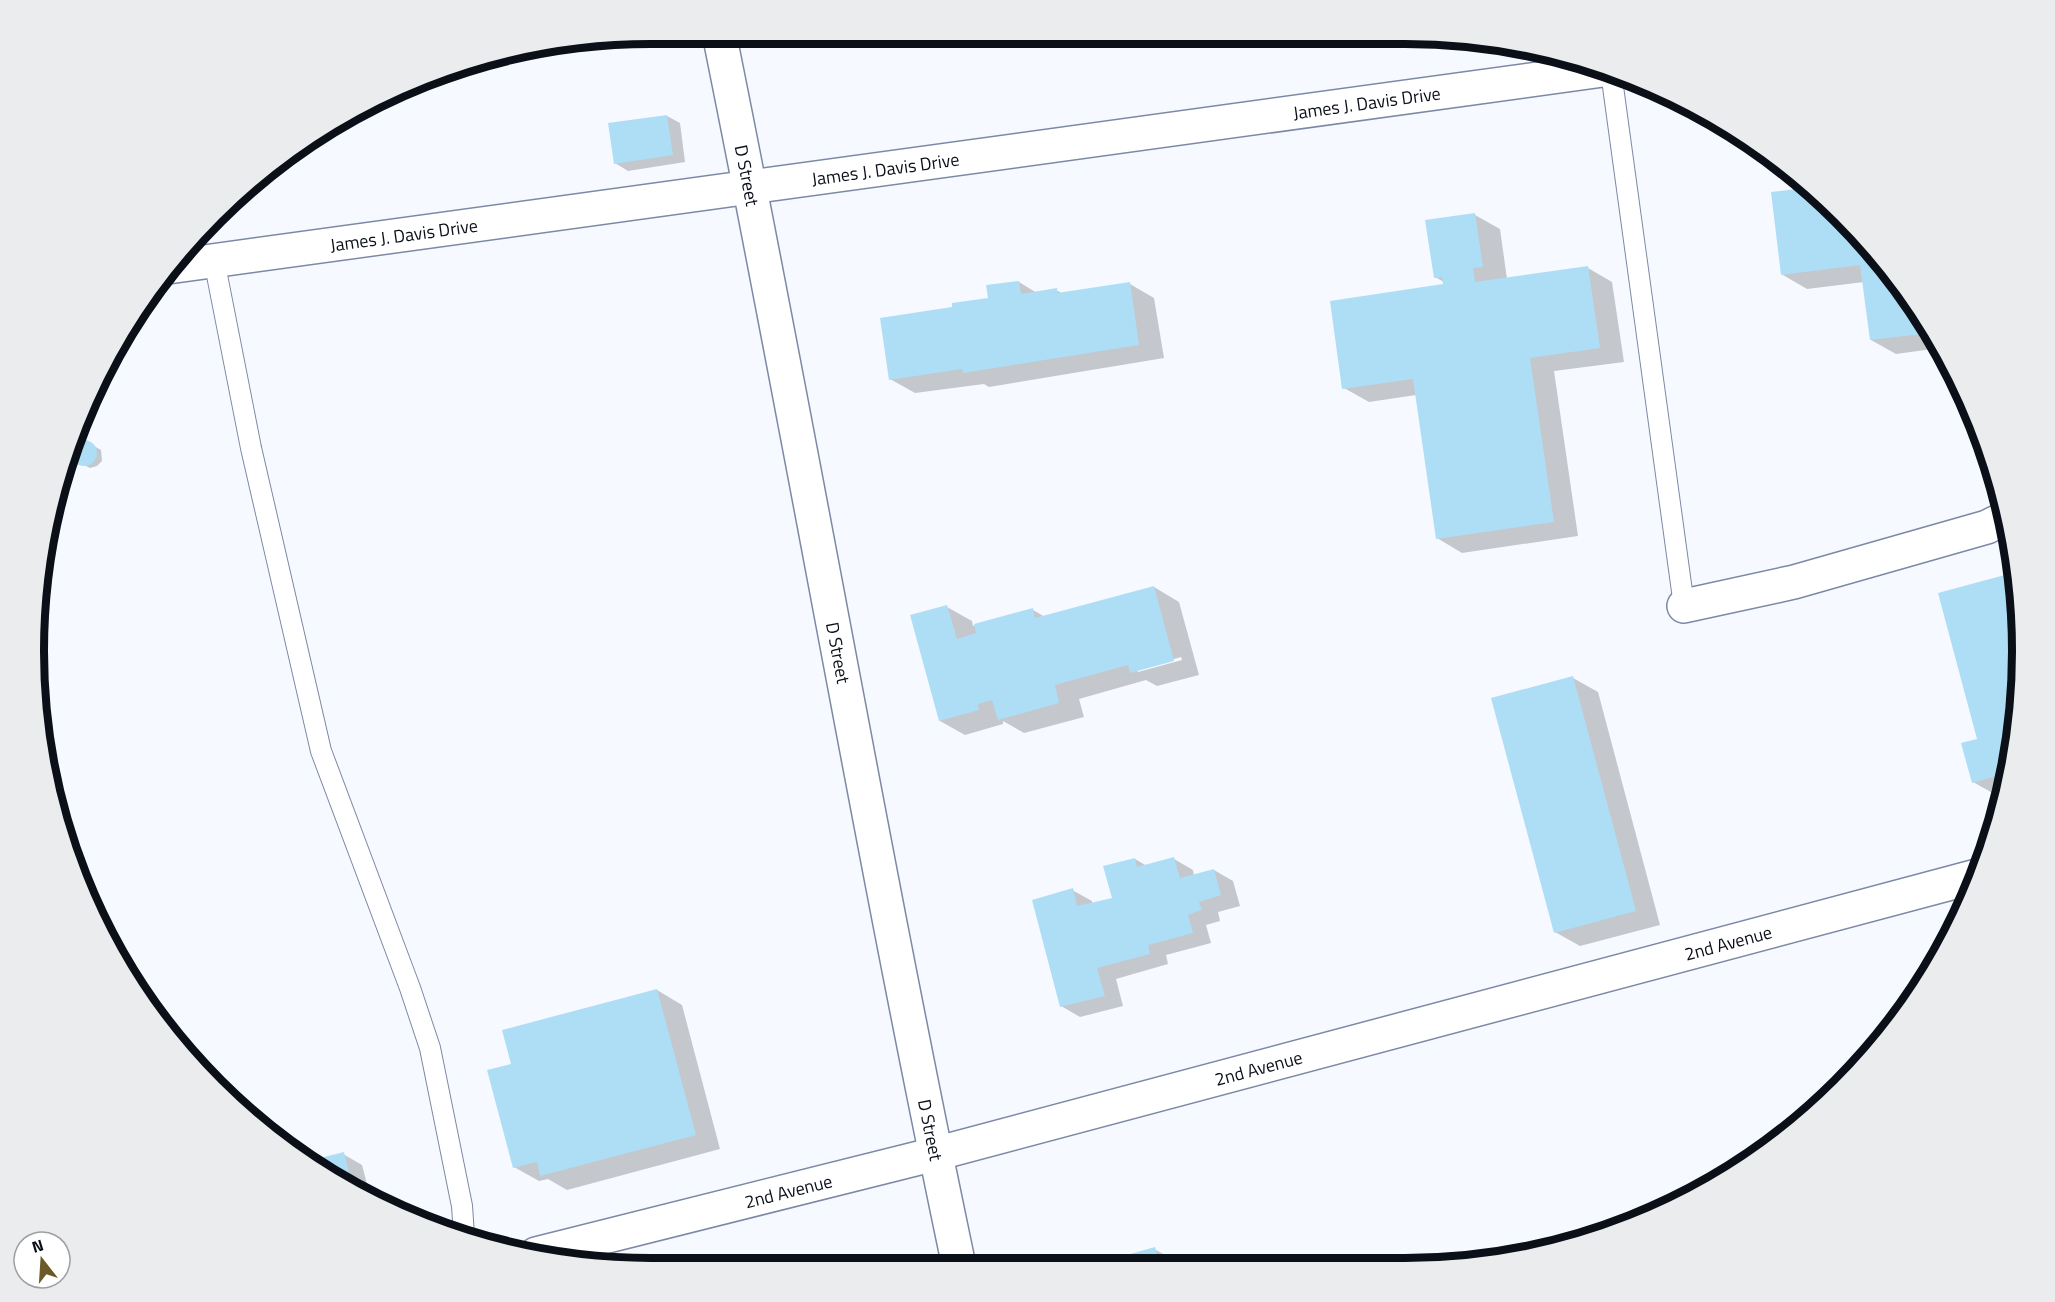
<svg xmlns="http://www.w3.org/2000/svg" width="2055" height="1302" font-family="'Titillium Web',sans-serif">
<rect width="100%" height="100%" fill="#f6f9ff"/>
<g fill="#0003" fill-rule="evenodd">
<path d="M667,116l13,7 5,39 -57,9 -13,-8z"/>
<path d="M1813,188l81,87 46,73 -44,6 -25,-14 -7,-58 -57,7 -24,-14 -11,-81z"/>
<path d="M1475,215l25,14 7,50 81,-11 24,14 12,80 -70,9 24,165 -116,17 -25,-15 -21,-143 -47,7 -25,-14 101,-102 -1,-4 -9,-5z"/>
<path d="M1019,282l18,11 19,-3 7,4 67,-10 24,14 10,60 -175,29 -5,-3 -69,9 -25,-14 64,-71 35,-9z"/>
<path d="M85,441l16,9 1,11 -5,5 -7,2 -14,-7 -3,-8 5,-10z"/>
<path d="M2012,575l3,2 6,33 -4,121 -15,64 -4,1 -25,-14 6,-42z"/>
<path d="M1154,587l25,15 20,73 -42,11 -11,-6 -67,19 5,18 -60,16 -21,-12v3l-38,11 -25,-14 7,-114 25,14 1,5 60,-16 12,7zM1181,657l1,3 -44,12 -2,-2z"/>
<path d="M1573,678l25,14 62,233 -80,21 -25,-14z"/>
<path d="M1135,859l12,7 27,-7 19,11 1,6 20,-6 19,11 7,25 -22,6 2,9 -14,4 5,18 -45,12 2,9 -52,15 7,27 -43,11 -19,-11 11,-116 20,11v3l22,-5z"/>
<path d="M657,990l25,15 38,144 -153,41 -19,-11 -9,2 -25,-14 -1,-102z"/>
<path d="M343,1154l19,11 9,34 -65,-36z"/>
<path d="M1154,1249l13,7 1,5 7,-2 13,7h-61l-2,-9z"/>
</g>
<g fill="#aedef6">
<path d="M667,115l6,40 -59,9 -6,-41z"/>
<path d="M1812,187l82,88 36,58 -60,7 -10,-75 -79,10 -10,-83z"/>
<path d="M1475,213l8,54 -10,1 2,14 113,-16 12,82 -70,10 24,164 -118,17 -23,-160 -71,10 -12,-88 113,-17 -1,-7 -8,1 -9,-58z"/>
<path d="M1019,281l2,13 36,-6v5l73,-11 9,63 -176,28 -1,-4 -73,11 -9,-62 72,-11v-4l36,-5 -2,-13z"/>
<circle cx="84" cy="453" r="13"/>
<path d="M2012,573l9,37 -4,121 -10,42 -35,10 -11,-40 16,-4 -39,-146z"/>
<path d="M1154,586l20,75 -44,12 -2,-8 -73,20 4,18 -61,17 -6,-20 -14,4 1,6 -40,11 -29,-106 37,-10 10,34 19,-6 -2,-9 59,-16 2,10z"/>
<path d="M1573,676l63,235 -82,22 -63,-235z"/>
<path d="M1174,857l6,21 34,-9 7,26 -22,7 3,8 -14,5 5,18 -45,12 2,9 -53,14 8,28 -45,11 -28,-107 41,-12 4,18 35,-8 -9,-32 32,-8 2,9z"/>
<path d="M657,989l39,146 -156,41 -3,-14 -24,6 -26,-98 24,-6 -9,-34z"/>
<path d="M344,1152l9,37 -49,-27z"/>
<path d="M1155,1247l4,15 16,-5 3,9h-52l-3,-10z"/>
</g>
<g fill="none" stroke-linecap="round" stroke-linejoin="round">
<defs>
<g id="service">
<path d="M1611,72l73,534"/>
<path d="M214,260l37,188 70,303 89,237 20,60 32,158 2,29"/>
</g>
<g id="minor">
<path id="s1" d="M720,38c83,409 153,820 239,1228"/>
<path id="s2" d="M168,267l1435,-197"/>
<path d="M1684,606l110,-24 193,-55 18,-9"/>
<path id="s3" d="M536,1254l399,-100 1042,-278"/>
</g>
</defs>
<use href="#service" stroke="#7c89a5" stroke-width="22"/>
<use href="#minor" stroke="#7c89a5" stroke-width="36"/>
<use href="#service" stroke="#fff" stroke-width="20"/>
<use href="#minor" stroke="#fff" stroke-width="33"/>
</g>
<g text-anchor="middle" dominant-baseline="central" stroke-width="4.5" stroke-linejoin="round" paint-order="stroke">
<g font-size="18" fill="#0a0f18" stroke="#fff">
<text stroke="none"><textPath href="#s2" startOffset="1210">James J. Davis Drive</textPath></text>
<text stroke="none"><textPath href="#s2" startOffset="724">James J. Davis Drive</textPath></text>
<text stroke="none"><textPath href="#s1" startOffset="140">D Street</textPath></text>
<text stroke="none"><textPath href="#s2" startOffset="238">James J. Davis Drive</textPath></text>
<text stroke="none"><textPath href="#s1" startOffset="626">D Street</textPath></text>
<text stroke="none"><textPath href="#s3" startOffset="1232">2nd Avenue</textPath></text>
<text stroke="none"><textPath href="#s3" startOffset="746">2nd Avenue</textPath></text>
<text stroke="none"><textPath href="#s1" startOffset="1112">D Street</textPath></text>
<text stroke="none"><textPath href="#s3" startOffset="260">2nd Avenue</textPath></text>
</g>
</g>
<path d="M0 0H2055V1302H0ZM651 44H1405A607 607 0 0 1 2012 651V651A607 607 0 0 1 1405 1258H651A607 607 0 0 1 44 651V651A607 607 0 0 1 651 44Z" fill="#ebeced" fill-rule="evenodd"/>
<path fill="none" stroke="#0a0f18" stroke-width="8" d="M651 44H1405A607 607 0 0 1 2012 651V651A607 607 0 0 1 1405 1258H651A607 607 0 0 1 44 651V651A607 607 0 0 1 651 44Z"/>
<g transform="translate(42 1260) rotate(343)"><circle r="28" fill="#ffffff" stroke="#9d9fa3" stroke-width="1.5"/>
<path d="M0-4.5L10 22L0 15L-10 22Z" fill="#6b5927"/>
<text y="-9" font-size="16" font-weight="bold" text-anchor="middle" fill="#0a0f18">N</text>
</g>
</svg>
